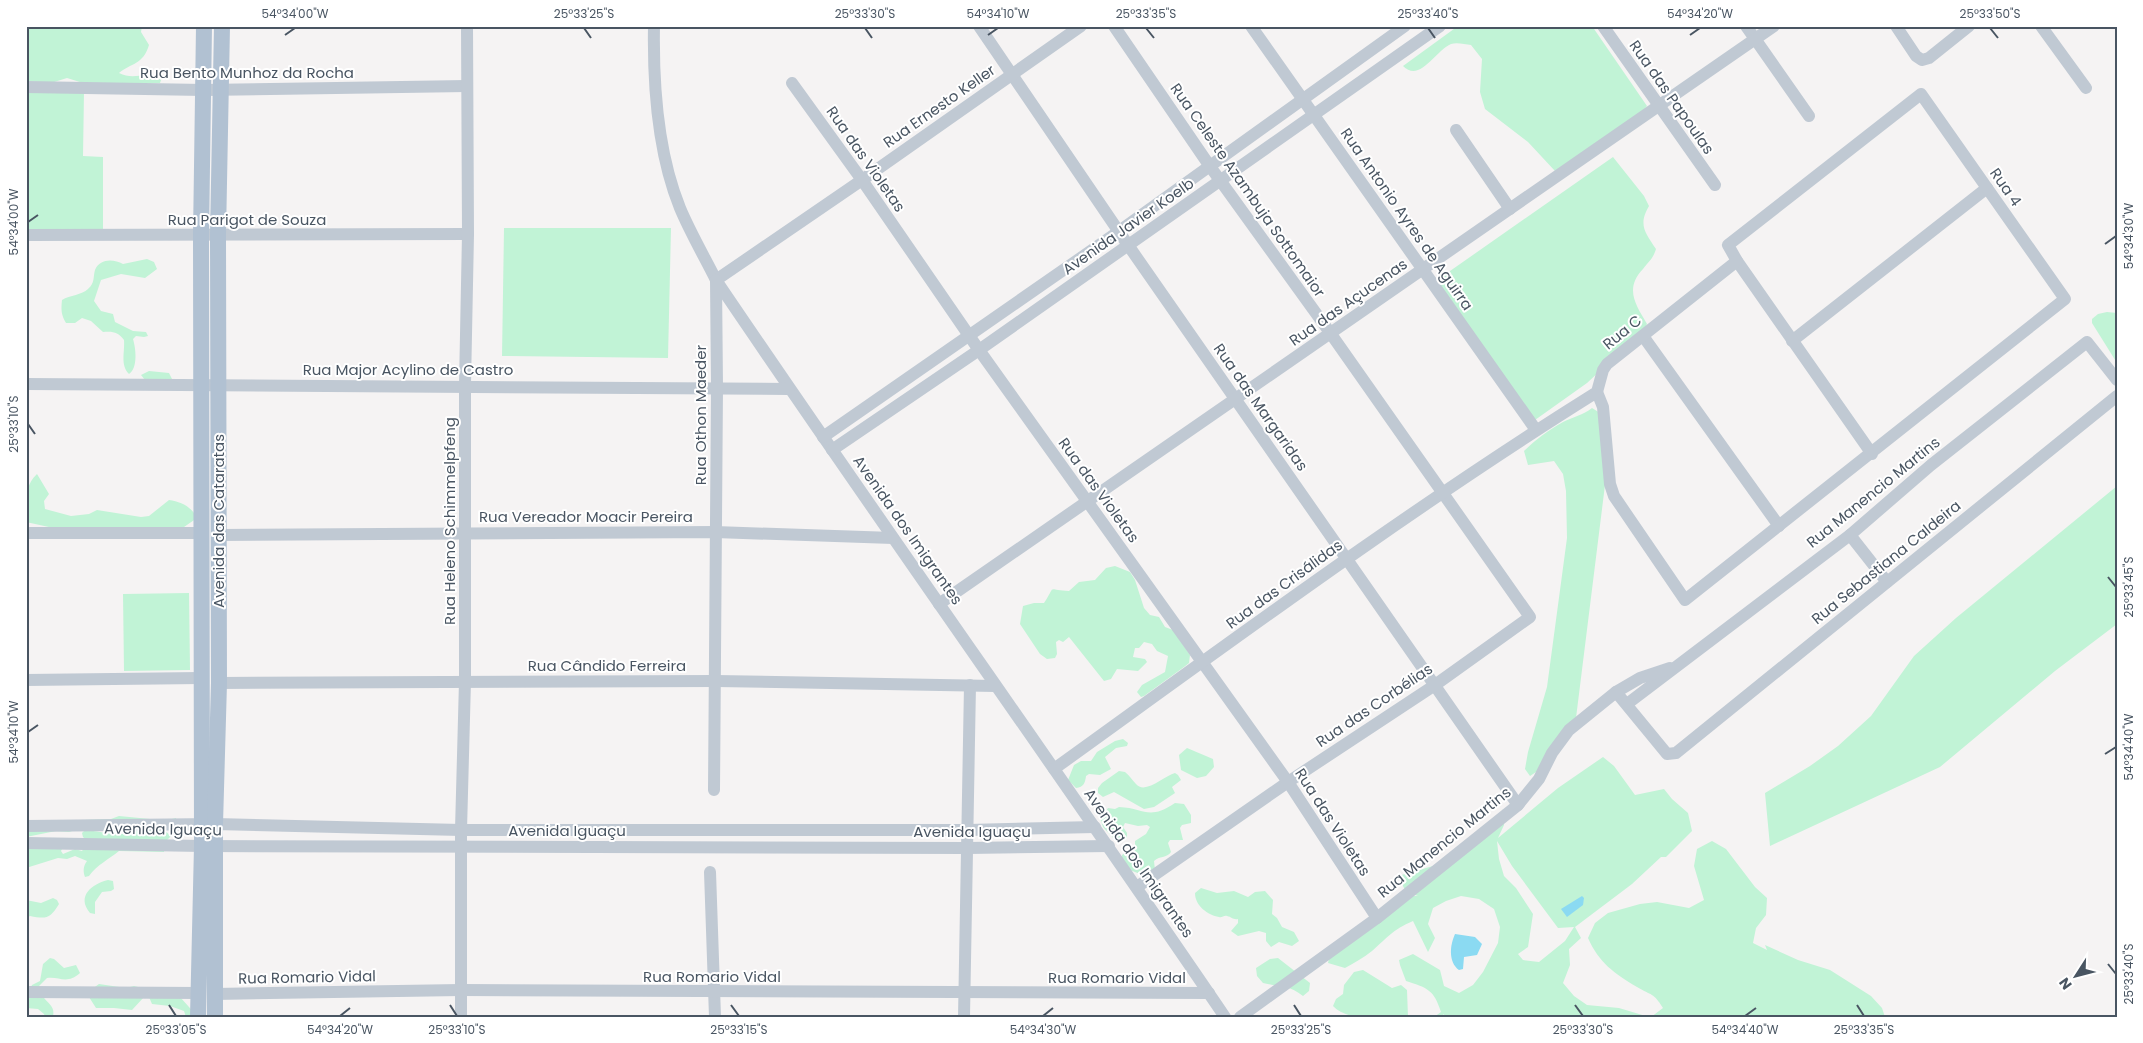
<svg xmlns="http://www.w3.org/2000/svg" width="2143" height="1043" font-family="Poppins,sans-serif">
<rect width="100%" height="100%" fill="#f5f3f3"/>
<g fill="#c1f3d6" fill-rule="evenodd">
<path d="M34,26h108l-1,6 8,13c-6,20 -18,18 -30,28 15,8 28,-3 42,7l-1,3h-77l-16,-5 -16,5 -25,-2v-53z"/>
<path d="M1458,26h134l55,80 -4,5 -88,60 -27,-29 -43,-33 -5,-17 2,-33 -11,-14c-6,-1 -15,-3 -20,-1 -16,7 -31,39 -48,22z"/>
<path d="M26,92h58l-1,64 20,1v73l-77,-1z"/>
<path d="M1613,157l31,39 5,10c-11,19 -4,26 7,43 -3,10 -7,12 -13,20 -19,20 -7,36 4,55l-4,7 -56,52 -52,37 -97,-137 2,-5z"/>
<path d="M504,228h167l-3,130 -166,-2z"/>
<path d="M147,259l7,3 3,7 -12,9 -24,-4 -20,6 -7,21 7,10 12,3 2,8 18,9 13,1 2,4 -4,1 -8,-1 -3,3c3,10 5,29 -4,35 -9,-9 -4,-22 -5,-34 -6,-8 -11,-9 -21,-8l-12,-11 -9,-3 -7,5h-9c-5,-8 -5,-14 -4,-23 8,-5 20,-5 26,-11 7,-6 5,-12 7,-19 5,-12 19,-11 28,-6z"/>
<path d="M2107,312l10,1v50l-25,-40v-4l6,-5z"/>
<path d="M149,371l20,2 3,6 -27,1 -4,-5z"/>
<path d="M1592,408l8,5 5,72 -29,233 -37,52 -9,6 -5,-7 3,-17 19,-65 20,-149 -1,-47 -3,-17 -9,-13 -26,4 -4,-14c12,-12 25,-21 39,-29 10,-5 20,-7 29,-14z"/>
<path d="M37,474l12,20 -5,7 1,8 26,7 18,-2 8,-4 44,7 8,-1 20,-16c12,2 22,6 28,18l-13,9 -126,2 -32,-7c0,-17 -3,-35 11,-48z"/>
<path d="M2117,486v138l-62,47 -115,96 -170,79 -5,-53 45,-27 28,-20 33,-30 43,-60 42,-38z"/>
<path d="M1115,566l15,6 5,8 9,28 6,7 9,2 6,10 8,3 17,25 -1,8 -5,4 -40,29 -3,1 -4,-5 5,-7 23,-13 3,-16 -11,-5 -5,-7 -8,-2 -5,6h-4l-2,9 12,2 2,3 -9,9 -21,-2 -6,10 -7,2 -35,-44 -6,5 -4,-2 -3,2 1,12 -2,4 -8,1 -7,-5 -20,-30 3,-18 11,-3h10c13,-19 1,-13 25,-12l10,-9 16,-2 11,-12z"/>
<path d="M189,593l1,77 -66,1 -1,-77z"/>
<path d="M1123,739l5,4 -1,3 -11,2 -11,9 6,12 -11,6 -11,-1 -3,2c-1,7 -2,11 -10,12l-8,-8 6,-15 7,-4h10l6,-9 18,-11z"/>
<path d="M1187,748l26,11 1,8 -8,9 -9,2 -16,-8 -2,-15z"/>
<path d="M1603,757l11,9 21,29 29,-6 8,10 16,14 4,18 -26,26h-5l-29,27 -57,43 6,11 -12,11 1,16 -7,18 11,13 13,9 32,3 30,9h-202l-4,-3 1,3h-10l7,-5c-7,-22 -13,-24 -35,-31l-6,-16 -1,-5 14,-6 27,16 4,16 15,7 14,-8 10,-13 15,-29 2,-16 -6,-18 -15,-10 -18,-3 -15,5 -13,7 -5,16 7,14 -7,14 -15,-31c-21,9 -25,16 -41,30 -9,7 -18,12 -27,17l-17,-5 4,-17 68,-50h18l-12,-4 -8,-16 49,-14 49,-38 7,-15 1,16 -6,13 60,-50zM1497,841l15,25 46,62 16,-1 -9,14 -26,21 -16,-2 -5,-6 10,-7 5,-33 -17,-26 -12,-12 -5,-17z"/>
<path d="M1119,771l6,1c5,4 7,8 11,12 9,11 28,-8 39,-11l3,2 3,5 -9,7 3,6 -21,14 -10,2 -30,-17 -11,5 -5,-4v-5l4,-5z"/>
<path d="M1175,803l9,1 7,11v8l-9,2 -2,3 3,12h-13l-2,3 3,9c-4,6 -12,4 -17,9l1,9 -10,6 -15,-6 -8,-11v-4l13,-10v-4l11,-7 4,-7 -3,-2 -9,1 -13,-3 -2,4 4,6v5l-4,2h-8l-12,-13 -4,-12h4l5,-7 7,1 4,-2c26,1 29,14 56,-4z"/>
<path d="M119,816l31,3 18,1 8,-2 1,4 -18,6 2,4 4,-1 6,5 -5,5 -2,11 -45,-1c-10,8 -22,14 -30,25l-4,1c-2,-5 -2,-11 2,-16l-12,-5 -8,3 -9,-1 -32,10v-22l37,1 -2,4 2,3 12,-5 7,2 2,-3 36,-9 -34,1 -3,-3 -1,-4 3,-3c17,1 34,9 49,0l-49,-3 -16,5 -13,-1 -30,6v-15l85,-3z"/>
<path d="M1712,841l14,8 29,38 12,11 -1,17 -10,13 -3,15 14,7 -2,-5 33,15 32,10 41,26 11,12 3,9h-234l12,-9c-10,-16 -11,-12 -26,-21 -23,-14 -38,-24 -49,-49l7,-15 13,-10 32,-9 17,-2 32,6 15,-8 -10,-34 3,-17z"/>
<path d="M108,880l5,1 1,8 -3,2 -9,1 -7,10v12l-5,-1c-14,-17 2,-29 18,-33z"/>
<path d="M1201,888l16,5 17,-2 14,6 7,-5 10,-1 8,9 -1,14 5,4 5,9 12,5 5,9 -7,5 -13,-4 -8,5 -5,-6v-8l-7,-2 -21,5 -7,-5 7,-8v-4c-5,1 -6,-2 -11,-3 -3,-1 -5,2 -8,1 -11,-2 -24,-11 -24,-24z"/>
<path d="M53,898l4,2 2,4c-9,15 -13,15 -29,12l-4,2v-18l15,3z"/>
<path d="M50,958l4,1 10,9 12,-3 4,8c-13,12 -21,3 -33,5l-8,8c1,4 3,10 5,12 6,7 11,9 9,19h-8l-1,-3 -6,-5 -12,-1v-10l6,-13 8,-4 3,-17z"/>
<path d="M1278,958l32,25 -1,8 -6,5c-15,-12 -23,-9 -40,-13l-6,-7 -1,-8 14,-9z"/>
<path d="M1363,970l29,18 9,-3 6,5 1,27c-23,0 -59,6 -75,-11l3,-7 7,-5 1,-9 10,-13z"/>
<path d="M99,984l27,4 8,-2 46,11 18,20h-12l-2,-6 -14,-5 -18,-2 -3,-7h-5l-12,13 -18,-2h-18l-7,-11 3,-8z"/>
</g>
<g fill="#8bdaf2">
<path d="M1582,896l2,2 -1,7 -16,12 -6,-8z"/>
<path d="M1455,934l20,3 7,7 -5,11 -13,2 -1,12 -4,1c-11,-8 -9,-25 -4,-36z"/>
</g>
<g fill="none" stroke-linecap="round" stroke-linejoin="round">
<g stroke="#c0c9d3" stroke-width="12">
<path d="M654,26c-1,57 4,128 26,182 10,24 24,48 36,72 167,247 341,490 509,737"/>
<path d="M979,26l149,219 390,560"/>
<path d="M1114,26l95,139 122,169 199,283 -95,68 -147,97 -151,105"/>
<path d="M1251,26l285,404"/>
<path d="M1603,26l112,159"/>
<path d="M1746,26l63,90"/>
<path d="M1896,26l20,30 6,4 7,-2 40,-32"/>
<path d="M2041,26l45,62"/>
<path d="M792,83l70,97 117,170 309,432 89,136"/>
<path d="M26,87l178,3 263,-4"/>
<path d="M1456,130l54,79"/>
<path d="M26,235l442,-1"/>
<path d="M716,280l146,-100 219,-154"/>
<path d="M1643,336l136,190"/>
<path d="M1792,341l195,-153"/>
<path d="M26,384l763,5"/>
<path d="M1597,392l6,15 7,77 4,12 71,104 380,-301 -144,-205 -193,151 9,16 135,193"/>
<path d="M823,437l295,-205 287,-206"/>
<path d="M832,450l147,-100 461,-324"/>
<path d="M26,533h175"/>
<path d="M219,535l496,-3 178,6"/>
<path d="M1850,535l37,47"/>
<path d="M939,604l835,-578"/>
<path d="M26,680l175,-2"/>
<path d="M219,683l497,-2 279,5"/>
<path d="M1616,692l51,62 9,-1 441,-357"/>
<path d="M1627,704l223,-169 81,-70 156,-123 30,38"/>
<path d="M1054,769c179,-129 356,-260 543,-377l6,-22 4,-6 130,-103"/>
<path d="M714,790l3,-403 -1,-107"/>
<path d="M26,826l189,-2 246,6h507l127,-3"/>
<path d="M26,843l176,3 766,2 141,-2"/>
<path d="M710,872l5,145"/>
<path d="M26,992l173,1"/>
<path d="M215,994l246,-4 748,3"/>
<path d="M461,1017v-187l4,-149v-296l3,-151 -1,-208"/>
<path d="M964,1017l6,-332"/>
<path d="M1240,1017l137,-99 141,-113 21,-26 13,-26 17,-23 47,-38 24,-14 30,-10"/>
</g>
<g stroke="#b1c1d2" stroke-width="16">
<path d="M198,1017l4,-171 -1,-610 3,-210"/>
<path d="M215,1017v-193l4,-141 -1,-448 4,-209"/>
</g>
</g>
<path fill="none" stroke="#495562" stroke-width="2" d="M584,28l7,10M865,28l7,10M1146,28l8,10M1428,28l7,10M1990,28l8,10M285,35l10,-7M988,35l10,-7M1690,35l10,-7M28,222l10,-7M2105,244l11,-8M28,424l7,10M2108,577l8,10M28,732l10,-7M2105,754l11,-7M2108,964l8,10M169,1005l7,11M450,1005l7,11M731,1005l8,11M1294,1005l7,11M1575,1005l8,11M1857,1005l7,11M340,1016l10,-8M1043,1016l10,-8M1745,1016l11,-8"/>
<g text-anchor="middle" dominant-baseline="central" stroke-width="4" stroke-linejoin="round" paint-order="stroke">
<g font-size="15" fill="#495562" stroke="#fff">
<text x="247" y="72">Rua Bento Munhoz da Rocha</text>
<text transform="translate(1672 97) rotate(55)">Rua das Papoulas</text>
<text transform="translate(939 106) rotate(-35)">Rua Ernesto Keller</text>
<text transform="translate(866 159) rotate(55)">Rua das Violetas</text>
<text transform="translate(2006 187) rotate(55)">Rua 4</text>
<text transform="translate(1248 190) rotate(55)">Rua Celeste Azambuja Sottomaior</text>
<text x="247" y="219">Rua Parigot de Souza</text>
<text transform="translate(1407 219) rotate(55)">Rua Antonio Ayres de Aguirra</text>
<text transform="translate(1128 226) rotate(-35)">Avenida Javier Koelb</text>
<text transform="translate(1348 302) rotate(-35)">Rua das Açucenas</text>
<text transform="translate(1622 332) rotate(-39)">Rua C</text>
<text x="408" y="369">Rua Major Acylino de Castro</text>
<text transform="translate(1261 407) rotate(55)">Rua das Margaridas</text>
<text transform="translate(700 415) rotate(-90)">Rua Othon Maeder</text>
<text transform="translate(1099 490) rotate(54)">Rua das Violetas</text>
<text transform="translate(1873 492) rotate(-39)">Rua Manencio Martins</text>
<text x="586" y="516">Rua Vereador Moacir Pereira</text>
<text transform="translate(218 521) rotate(-90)">Avenida das Cataratas</text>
<text transform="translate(449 521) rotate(-90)">Rua Heleno Schimmelpfeng</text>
<text transform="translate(908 530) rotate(55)">Avenida dos Imigrantes</text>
<text transform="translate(1886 562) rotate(-39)">Rua Sebastiana Caldeira</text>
<text transform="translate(1284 584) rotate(-36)">Rua das Crisálidas</text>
<text x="607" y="665">Rua Cândido Ferreira</text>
<text transform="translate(1374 705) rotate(-34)">Rua das Corbélias</text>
<text transform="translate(1333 822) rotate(57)">Rua das Violetas</text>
<text transform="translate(163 829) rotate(1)">Avenida Iguaçu</text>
<text x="567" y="830">Avenida Iguaçu</text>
<text x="972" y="831">Avenida Iguaçu</text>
<text transform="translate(1444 842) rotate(-39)">Rua Manencio Martins</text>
<text transform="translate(1139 863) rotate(55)">Avenida dos Imigrantes</text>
<text x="712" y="976">Rua Romario Vidal</text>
<text transform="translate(307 977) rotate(-1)">Rua Romario Vidal</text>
<text x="1117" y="977">Rua Romario Vidal</text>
</g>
</g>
<rect width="2143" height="1043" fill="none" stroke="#ffffff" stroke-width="55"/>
<g transform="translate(2076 976) rotate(234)" stroke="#ffffff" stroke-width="4" paint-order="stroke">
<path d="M0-4L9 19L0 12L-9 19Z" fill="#495562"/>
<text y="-8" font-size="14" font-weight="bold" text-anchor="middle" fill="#495562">N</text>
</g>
<rect x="28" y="28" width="2088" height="988" fill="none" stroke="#495562" stroke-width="2"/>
<g font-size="12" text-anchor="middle" fill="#495562">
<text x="295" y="18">54°34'00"W</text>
<text x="584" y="18">25°33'25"S</text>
<text x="865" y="18">25°33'30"S</text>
<text x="998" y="18">54°34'10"W</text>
<text x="1146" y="18">25°33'35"S</text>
<text x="1428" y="18">25°33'40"S</text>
<text x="1700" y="18">54°34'20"W</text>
<text x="1990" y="18">25°33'50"S</text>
<text transform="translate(14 222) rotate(-90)" y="4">54°34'00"W</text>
<text transform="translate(2129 236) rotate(-90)" y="4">54°34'30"W</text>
<text transform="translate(14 424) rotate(-90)" y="4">25°33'10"S</text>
<text transform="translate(2129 587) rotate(-90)" y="4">25°33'45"S</text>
<text transform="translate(14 732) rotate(-90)" y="4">54°34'10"W</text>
<text transform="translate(2129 747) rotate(-90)" y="4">54°34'40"W</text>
<text transform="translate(2129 974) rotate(-90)" y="4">25°33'40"S</text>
<text x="176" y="1034">25°33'05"S</text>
<text x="340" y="1034">54°34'20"W</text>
<text x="457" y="1034">25°33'10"S</text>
<text x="739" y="1034">25°33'15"S</text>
<text x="1043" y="1034">54°34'30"W</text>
<text x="1301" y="1034">25°33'25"S</text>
<text x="1583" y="1034">25°33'30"S</text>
<text x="1745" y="1034">54°34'40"W</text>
<text x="1864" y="1034">25°33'35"S</text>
</g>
</svg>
